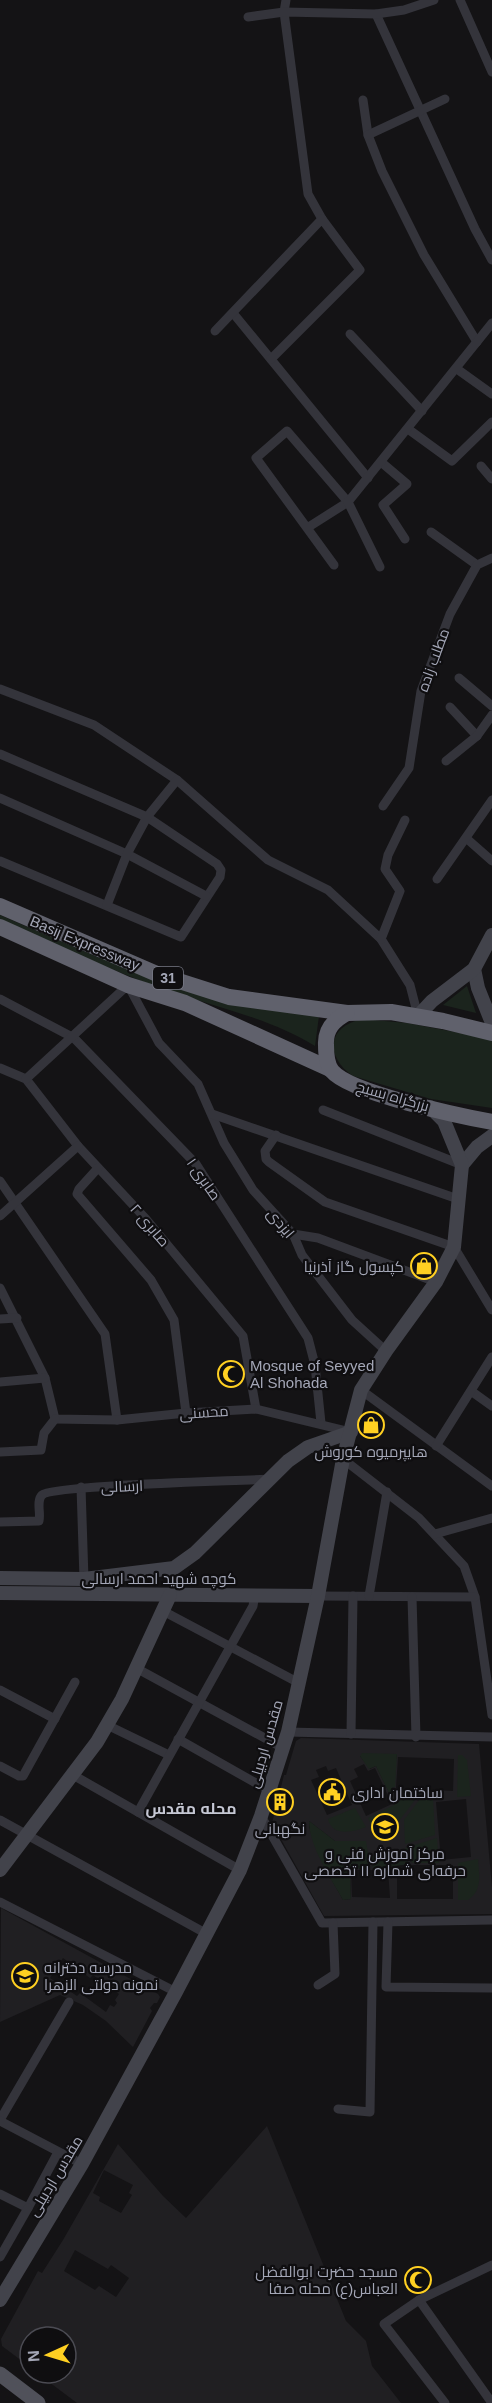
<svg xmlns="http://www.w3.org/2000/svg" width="492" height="2403" font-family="Arial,Cairo,sans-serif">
<rect width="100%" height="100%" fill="#141315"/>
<g fill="#201f22" fill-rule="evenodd">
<path d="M301,1738l178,6 13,143v27l-168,2 -52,-93 12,-48h2l10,-34zM397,1754l-6,42 -15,-30 -6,3 -10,-13zM398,1757l56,2 -1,32 -57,-3zM364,1764l4,7 7,-3 17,36 -26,12 -16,-35 8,-4 -4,-8zM326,1766l2,5 8,-3 16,37 -25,10 -16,-35 8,-3 -3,-7zM466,1799l5,58 -30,3 -5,-58zM309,1821l26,20 34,14 -19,14 1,30 -8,1 -13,-23 -12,-24 -9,-26zM397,1865h56v34h-56zM351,1870h37l2,28 -38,-1z"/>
<path d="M1,1908l157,86 2,3 -3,6h-3l-4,5 2,3 -19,36 -27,-26 -23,-16 -23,-10 -60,27zM63,1958l27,20 3,-3 26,19 -4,6 2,3 -3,4 -4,-2 -4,7 -26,-19 -3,3 -27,-18z"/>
<path d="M267,2126l79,195 20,20 6,25 29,37h-324l-40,-30h29v-36h-36v30l-28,-21 -1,-7 37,-68 4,2 21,-33 55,-96 45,52 23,22zM104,2170l29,15 -4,8 3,2 -11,18 -22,-12 1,-4 -7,-4zM75,2250l33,19 3,-4 18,13 -13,19 -17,-11 -4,4 -31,-19z"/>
</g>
<g fill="#1b241d">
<path d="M0,915l102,44 217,57 -4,30c-45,-28 -100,-39 -150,-56 -56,-21 -110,-45 -165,-69z"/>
<path d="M467,986l9,27 -33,-8z"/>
<path d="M363,1019l44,4 85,16v69l-61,-9 -78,-23c-28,-19 -27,-50 10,-57z"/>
<path d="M362,1753l35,1 -2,33h-2l-2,10 -15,-31 -7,3 -9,-13z"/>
<path d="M458,1755h4l5,5 4,36 -14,1z"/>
<path d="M396,1791l25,1 -22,29 -28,3 -3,-6 26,-13z"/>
<path d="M426,1791l11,1v7h-4l2,36 -30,9 -1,-24z"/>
<path d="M355,1808l11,19c-13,5 -34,10 -38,-8z"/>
<path d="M309,1821l26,20h31l4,24 -2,3 -18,1 1,30 -8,1c-12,-21 -34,-54 -34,-79z"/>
<path d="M437,1838l2,25h-26l-8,-7v-8z"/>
<path d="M398,1853l12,11c-14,1 -24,5 -37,5l-1,-13z"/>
<path d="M478,1859c1,16 5,31 -10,41h-10v-37z"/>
</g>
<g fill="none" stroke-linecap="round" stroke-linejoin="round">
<g stroke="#34343b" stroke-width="9">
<path d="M286,0l-2,12 24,182 14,25"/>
<path d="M460,0l32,72"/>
<path d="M376,14l99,215 17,31"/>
<path d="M248,17l36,-5 92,2 28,-4 30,-10"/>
<path d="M363,100l5,35 14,36 42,84 53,87"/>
<path d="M368,135l77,-36"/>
<path d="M233,313l135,165"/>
<path d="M215,331l107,-112 38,51 -89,89"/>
<path d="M350,334l72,77"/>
<path d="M457,369l35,25"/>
<path d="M408,429l44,32 40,-39"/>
<path d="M381,462l26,22 -24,21 22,34"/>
<path d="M481,466l11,13"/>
<path d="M307,528l41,-26 -61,-71 -31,27 78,107"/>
<path d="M431,532l46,33"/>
<path d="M380,567l-32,-65 144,-179"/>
<path d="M459,678l33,28"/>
<path d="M0,689l94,36 83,55 91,80 60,30 53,49 29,46 8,31"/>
<path d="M450,707l27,29"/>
<path d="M0,754l147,63 70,47 4,6 -1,7 -39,60 -181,-76"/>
<path d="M446,761l31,-25 15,-21"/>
<path d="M0,798l127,56 79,42"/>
<path d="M383,806l26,-38 12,-77 29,-77 27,-49 15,-7"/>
<path d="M466,838l26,23"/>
<path d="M437,879l55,-79"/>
<path d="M107,905l20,-51 20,-37 30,-37"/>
<path d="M381,939l19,-48 -15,-22 3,-14 17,-35"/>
<path d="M0,999l74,39 122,126 112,174 7,27 6,58"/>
<path d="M0,1068l26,11 52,67 68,73 97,117 13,73"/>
<path d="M26,1079l102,-94 31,58 39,41 26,59 29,47 40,44 9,21 50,65 34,31"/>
<path d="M323,1110l139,55"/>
<path d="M212,1114l246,85"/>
<path d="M276,1135l-11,16 1,8 3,3 56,40 129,45 38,63"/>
<path d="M98,1168l-19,21 -2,5 74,86 23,40 12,93"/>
<path d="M0,1181l105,153 12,86"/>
<path d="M0,1216l78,-70"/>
<path d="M293,1234l25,4 118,44"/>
<path d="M0,1288l45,90 10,41 62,1 69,-7 70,-4 95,23"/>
<path d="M0,1319l17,-1"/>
<path d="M0,1382l45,-4"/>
<path d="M361,1390l131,96"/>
<path d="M471,1391l21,15"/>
<path d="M436,1446l56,-89"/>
<path d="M0,1452l41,-2 3,-17 11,-14"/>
<path d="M343,1459l76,59 45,48 11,31 17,118"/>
<path d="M81,1487l3,92"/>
<path d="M0,1522l39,-1c2,-8 -3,-20 3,-26 10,-10 200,-14 228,-16"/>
<path d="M435,1534l57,-16"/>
<path d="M318,1596l157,1"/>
<path d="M369,1596l18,-104"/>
<path d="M412,1597l4,140"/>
<path d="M163,1611l136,72"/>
<path d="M136,1668l147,80"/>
<path d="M0,1690l55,29"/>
<path d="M107,1725l62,30"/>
<path d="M288,1732l204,5"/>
<path d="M351,1734l2,-138"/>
<path d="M178,1739l83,47 9,3"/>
<path d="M0,1766l19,10h4l52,-94"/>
<path d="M73,1775l167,95"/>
<path d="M138,1812l115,-206 2,-12"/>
<path d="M261,1816l61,107 170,-3"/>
<path d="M0,1820l207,114"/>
<path d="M0,1902l176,90"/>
<path d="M388,1922l-2,65 106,1"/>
<path d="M318,1985l17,-11 -2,-51"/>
<path d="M338,2109l32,3 3,-190"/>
<path d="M0,2120l69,-118"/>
<path d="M0,2121l82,43"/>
<path d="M0,2194l28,14 30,-56"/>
<path d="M0,2257l28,-49"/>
<path d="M419,2300l73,103"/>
<path d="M445,2403l-61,-79 35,-24 73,-35"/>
</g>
<g stroke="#42434b" stroke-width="14">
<path d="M474,969l4,19 14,35"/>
<path d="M418,1016l14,-15 42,-32 18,-34"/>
<path d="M462,1165l15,-18 15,-11"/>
<path d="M0,1578l84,1 90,-11 21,-15 93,-92 20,-14 43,-15"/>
<path d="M0,1593l318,3"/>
<path d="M0,1870l97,-128 25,-43 48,-104"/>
<path d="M0,2300l82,-136 94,-172 64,-122 21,-54 27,-84 30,-136 25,-137 18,-69 25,-39 50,-69 18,-35 8,-82 -18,-44 -14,-14"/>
</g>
<path stroke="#50515a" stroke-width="15" d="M0,2374l38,29"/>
<g stroke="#60616c" stroke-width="16">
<path d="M0,906l157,68 72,23 118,16 44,-1 52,9 49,12"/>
<path d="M0,927l128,58 57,18 145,66"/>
<path d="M347,1013c-13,7 -22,16 -21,32 0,8 1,20 6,26 18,22 128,45 160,51"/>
</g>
</g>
<defs>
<symbol id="shop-ring" viewBox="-11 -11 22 22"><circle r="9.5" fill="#0f0e10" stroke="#ffd022" stroke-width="1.5"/><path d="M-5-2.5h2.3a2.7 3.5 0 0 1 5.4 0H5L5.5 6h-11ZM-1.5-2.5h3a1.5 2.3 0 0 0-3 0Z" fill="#ffd022"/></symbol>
<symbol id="mosque-ring" viewBox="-11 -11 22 22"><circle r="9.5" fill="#0f0e10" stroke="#ffd022" stroke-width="1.5"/><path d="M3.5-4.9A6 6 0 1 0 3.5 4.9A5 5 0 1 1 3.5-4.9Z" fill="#ffd022"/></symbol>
<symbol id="civic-ring" viewBox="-11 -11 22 22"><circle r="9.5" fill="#0f0e10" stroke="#ffd022" stroke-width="1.5"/><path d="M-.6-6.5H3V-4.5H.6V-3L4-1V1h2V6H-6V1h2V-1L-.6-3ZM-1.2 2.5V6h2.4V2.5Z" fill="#ffd022"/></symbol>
<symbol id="building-ring" viewBox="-11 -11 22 22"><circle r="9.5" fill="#0f0e10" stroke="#ffd022" stroke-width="1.5"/><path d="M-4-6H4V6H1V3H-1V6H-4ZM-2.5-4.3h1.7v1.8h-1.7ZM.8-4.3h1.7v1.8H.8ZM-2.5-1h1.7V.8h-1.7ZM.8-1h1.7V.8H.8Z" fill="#ffd022"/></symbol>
<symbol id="university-ring" viewBox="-11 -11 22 22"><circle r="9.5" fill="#0f0e10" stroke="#ffd022" stroke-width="1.5"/><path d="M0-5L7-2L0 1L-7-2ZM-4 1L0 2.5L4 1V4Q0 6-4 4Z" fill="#ffd022"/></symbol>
<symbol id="school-ring" viewBox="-11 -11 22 22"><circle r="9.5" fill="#0f0e10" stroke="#ffd022" stroke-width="1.5"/><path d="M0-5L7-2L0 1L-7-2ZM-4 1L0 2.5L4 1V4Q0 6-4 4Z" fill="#ffd022"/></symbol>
</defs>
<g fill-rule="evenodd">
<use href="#shop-ring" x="409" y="1251" width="30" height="30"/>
<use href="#mosque-ring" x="216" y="1359" width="30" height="30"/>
<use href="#shop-ring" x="356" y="1410" width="30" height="30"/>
<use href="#civic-ring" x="317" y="1777" width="30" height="30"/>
<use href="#building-ring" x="265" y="1787" width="30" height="30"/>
<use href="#university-ring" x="370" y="1812" width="30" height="30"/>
<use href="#school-ring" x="10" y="1961" width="30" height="30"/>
<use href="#mosque-ring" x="403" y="2265" width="30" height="30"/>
</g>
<g text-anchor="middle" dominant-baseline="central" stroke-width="4.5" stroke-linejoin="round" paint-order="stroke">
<rect fill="#0f0e10" stroke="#777985" stroke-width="1.5" x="153" y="967" width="30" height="22" rx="4.5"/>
<g font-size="14" font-weight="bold" fill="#a4a7b7">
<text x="168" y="978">31</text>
</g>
<g font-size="15" fill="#a4a7b7" stroke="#0f0e10">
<text transform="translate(433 660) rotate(-70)">مطلب زاده</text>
<text transform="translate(85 943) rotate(23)">Basij Expressway</text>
<text transform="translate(393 1096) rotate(16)">بزرگراه بسیج</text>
<text transform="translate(204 1179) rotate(55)">صابری ۱</text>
<text transform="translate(281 1223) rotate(50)">ایزدی</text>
<text transform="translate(150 1225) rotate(49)">صابری ۲</text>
<text transform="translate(204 1412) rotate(-4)">محسنی</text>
<text transform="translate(122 1486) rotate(-2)">ارسالی</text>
<text x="159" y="1578">کوچه شهید احمد ارسالی</text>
<text transform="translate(265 1744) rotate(-74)">مقدس اردبیلی</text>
<text transform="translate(55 2176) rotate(-59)">مقدس اردبیلی</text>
</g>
<g font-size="15" fill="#a4a7b7" stroke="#0f0e10" text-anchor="start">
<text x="404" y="1266" text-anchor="end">کپسول گاز آذرنیا</text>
<text x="250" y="1365">Mosque of Seyyed<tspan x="250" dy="17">Al Shohada</tspan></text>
<text x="371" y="1451" text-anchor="middle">هایپرمیوه کوروش</text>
<text x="352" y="1792">ساختمان اداری</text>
<text x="280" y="1828" text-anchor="middle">نگهبانی</text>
<text x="385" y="1853" text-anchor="middle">مرکز آموزش فنی و<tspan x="385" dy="17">حرفه‌ای شماره ۱۱ تخصصی</tspan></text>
<text x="44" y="1967">مدرسه دخترانه<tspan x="44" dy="17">نمونه دولتی الزهرا</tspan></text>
<text x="398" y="2271" text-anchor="end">مسجد حضرت ابوالفضل<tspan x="398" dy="17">العباس(ع) محله صفا</tspan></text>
</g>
<g font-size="16" font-weight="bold" fill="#c5c7d3" stroke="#0f0e10">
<text x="191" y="1808">محله مقدس</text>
</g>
</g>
<g transform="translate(48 2355) rotate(266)"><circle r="28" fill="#0f0e10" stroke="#4b4b53" stroke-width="1.5"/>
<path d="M0-4.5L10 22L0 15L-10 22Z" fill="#ffd022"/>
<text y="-9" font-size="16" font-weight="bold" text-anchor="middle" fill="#a4a7b7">N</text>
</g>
</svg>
